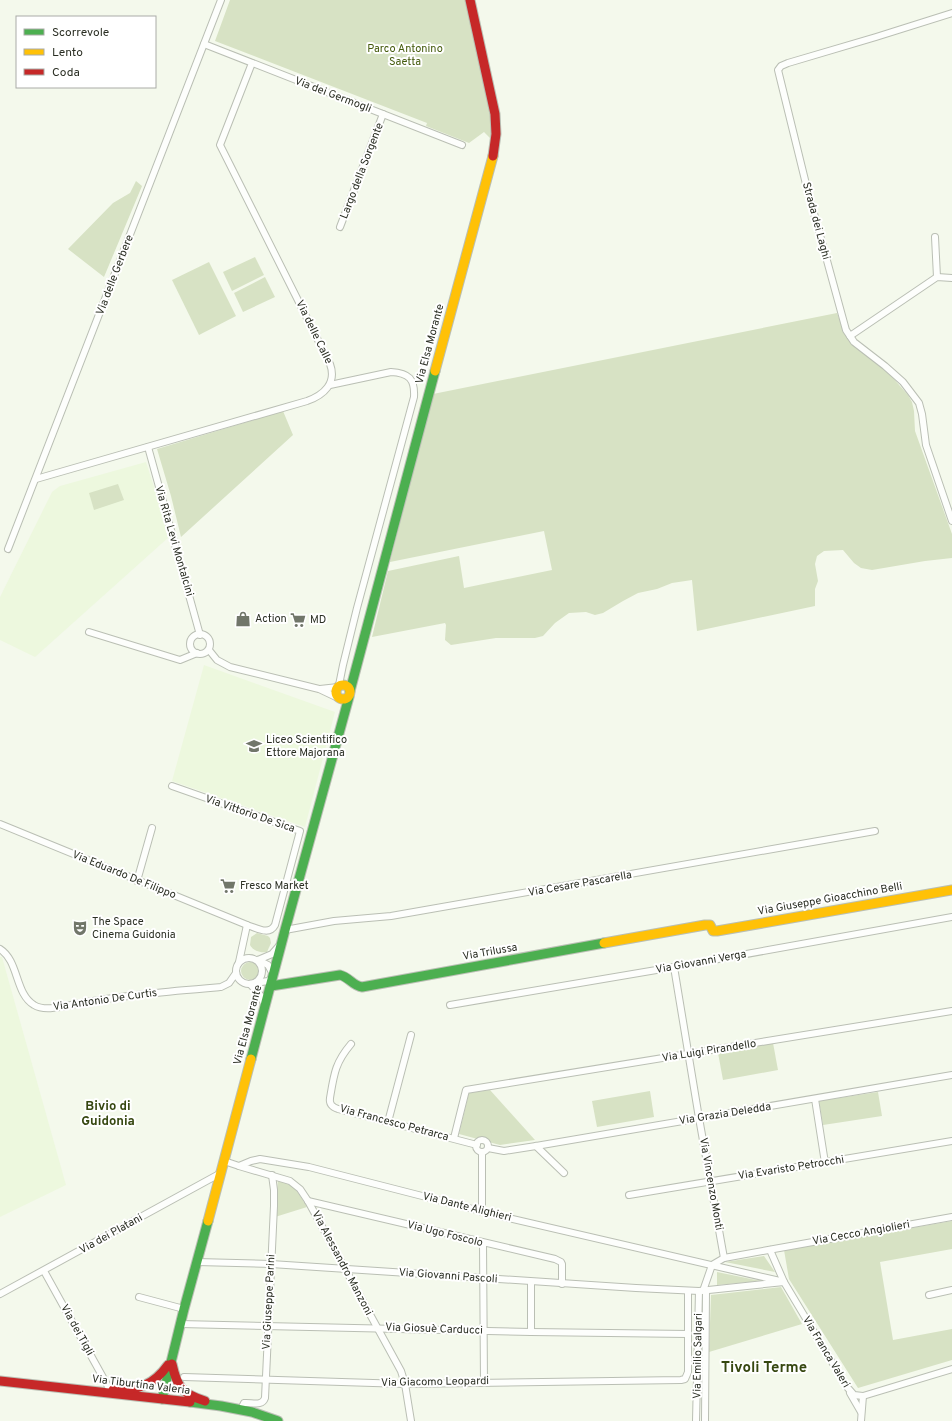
<svg xmlns="http://www.w3.org/2000/svg" width="952" height="1421" font-family="Overpass,sans-serif">
<rect width="100%" height="100%" fill="#f4f9ec"/>
<g fill="#edf8de">
<path d="M146,462l24,74 -135,121 -35,-17v-43l52,-105 8,-6z"/>
<path d="M204,665l131,47 -30,115 -133,-46z"/>
<path d="M0,957h2l64,228 -66,32z"/>
</g>
<g fill="#d7e2c4">
<path d="M230,0h237l26,127 -2,12 -7,-7 -15,11 -43,-17 1,-3 -212,-82z"/>
<path d="M136,181l6,5 -38,91 -36,-28 45,-46 17,-10z"/>
<path d="M255,257l9,18 -32,16 -9,-19z"/>
<path d="M209,262l27,54 -37,19 -27,-55z"/>
<path d="M265,277l10,20 -32,15 -9,-19z"/>
<path d="M837,313l9,23 6,8 17,12 24,22 15,17 4,7 2,9 1,20 37,103v24l-27,3 -53,9 -11,-2 -7,-5 -11,-13 -19,1 -7,5 -2,8 3,17 -3,8v17l-118,25 -5,-51 -20,3 -15,6 -19,4 -15,8 -20,12 -8,2 -9,-3 -17,1 -14,10 -12,13 -8,2h-39l-45,7 -6,-5 1,-15 -1,-2 -73,14 16,-66 71,-15 5,32 88,-18 -8,-39 -154,31 43,-168z"/>
<path d="M283,411l10,24 -112,102 -10,-41 -14,-47z"/>
<path d="M118,484l6,16 -30,10 -5,-17z"/>
<path d="M257,933l11,3 2,2 1,5 -4,9c-6,1 -14,-1 -17,-7l1,-8z"/>
<circle cx="250" cy="971" r="9"/>
<path d="M773,1043l5,27 -55,10 -5,-27z"/>
<path d="M490,1090l45,50 -35,5 -41,-11 10,-41z"/>
<path d="M650,1091l4,26 -57,10 -5,-26z"/>
<path d="M878,1092l4,24 -59,9 -4,-24z"/>
<path d="M278,1179c17,6 20,13 29,28l-32,10z"/>
<path d="M952,1221v28l-72,13 13,78 59,-11v31l-94,28 -69,-109 -5,-29z"/>
<path d="M764,1256l11,16 -50,-10z"/>
<path d="M717,1272l44,9 -44,4z"/>
<path d="M781,1287l21,37 -93,28 2,-57z"/>
</g>
<g fill="none" stroke-linecap="round" stroke-linejoin="round">
<defs>
<g id="street">
<path d="M952,13l-76,24 -88,26 -7,3 -3,4 28,114 40,146 8,12 31,24 18,16 16,21 3,11 4,31 26,76"/>
<path d="M204,44l258,101"/>
<path d="M340,227l43,-113"/>
<path d="M935,237l2,40"/>
<path d="M850,336l87,-59 15,1"/>
<path d="M330,385l61,-13c18,1 24,7 23,25l-57,211 -14,57 -4,20"/>
<path d="M148,447l52,188"/>
<path d="M36,479l271,-78c17,-6 30,-18 23,-37l-110,-219 32,-82"/>
<path d="M8,549l213,-549"/>
<path d="M89,632l91,28 17,-7"/>
<circle cx="200" cy="644" r="10"/>
<path d="M209,650l8,10 13,7 89,22 19,9"/>
<path d="M320,689l18,-2"/>
<path d="M172,786l128,45 -25,94c-6,11 -18,3 -28,0l-8,37"/>
<path d="M0,824l247,101"/>
<path d="M137,881l15,-53"/>
<path d="M285,930l49,-9 57,-5 484,-85"/>
<path d="M0,949c19,12 15,45 34,56 11,7 30,1 42,-1 48,-9 97,-13 145,-17l8,-4 7,-10"/>
<circle cx="249" cy="971" r="13"/>
<path d="M258,960l14,-6 7,-8"/>
<path d="M674,967l25,151 25,140"/>
<path d="M255,983l13,-2 6,-5 -6,-11 -10,-5"/>
<path d="M250,984l11,12 4,11"/>
<path d="M450,1005l224,-38 278,-50"/>
<path d="M351,1044c-16,19 -17,30 -21,54 -1,6 2,9 8,11l139,36"/>
<path d="M815,1099l10,64"/>
<path d="M388,1122l23,-87"/>
<path d="M454,1138l12,-48 486,-79"/>
<circle cx="482" cy="1146" r="6"/>
<path d="M536,1146l28,27"/>
<path d="M488,1148l16,3 32,-5 416,-71"/>
<path d="M482,1152v60"/>
<path d="M224,1161l15,5 12,-5 9,-2 49,8 199,51 272,63"/>
<path d="M239,1166l51,15 10,8 8,12 93,170 4,13 6,37"/>
<path d="M629,1195l323,-54"/>
<path d="M308,1201l247,58 6,3 1,2v20"/>
<path d="M483,1243l1,139"/>
<path d="M770,1250l14,32 63,105 7,8 9,1 89,-27"/>
<path d="M197,1262l74,2 365,24 63,3 85,-9"/>
<path d="M44,1271l66,119"/>
<path d="M703,1291l9,-26 12,-7 228,-41"/>
<path d="M0,1294l221,-121"/>
<path d="M929,1295l23,-5"/>
<path d="M139,1297l45,12"/>
<path d="M180,1324l351,8 157,2"/>
<path d="M531,1332v-50"/>
<path d="M184,1377l221,7 276,-4 4,-1 3,-7v-81"/>
<path d="M850,1393l11,19"/>
<path d="M241,1409l3,-6c7,-1 18,4 21,-5l9,-192v-16l-2,-15"/>
<path d="M696,1421l3,-130"/>
<path d="M705,1421l1,-130"/>
<path d="M861,1421l2,-25"/>
</g>
<g id="fast">
<path d="M350,691l85,-320"/>
<path d="M271,986l69,-11c9,2 13,11 22,12l242,-44"/>
<path d="M251,1059l34,-129 64,-233"/>
<path d="M162,1399l22,-90 24,-88"/>
<path d="M190,1402l31,4 31,6 26,9"/>
</g>
<g id="slow">
<path d="M435,371l58,-215"/>
<circle cx="343" cy="692" r="7"/>
<path d="M604,943l101,-18h5l3,6h4l235,-41"/>
<path d="M208,1221l43,-162"/>
</g>
<g id="jam">
<path d="M470,0l25,114 1,20 -3,22"/>
<path d="M172,1364c5,23 10,30 33,37"/>
<path d="M0,1381l190,21"/>
<path d="M113,1390c25,0 40,-4 55,-25"/>
</g>
</defs>
<use href="#street" stroke="#babfb4" stroke-width="8"/>
<use href="#fast" stroke="#babfb4" stroke-width="11"/>
<use href="#slow" stroke="#babfb4" stroke-width="11"/>
<use href="#jam" stroke="#babfb4" stroke-width="11"/>
<use href="#street" stroke="#fdfefc" stroke-width="6"/>
<use href="#fast" stroke="#4caf50" stroke-width="9"/>
<use href="#slow" stroke="#ffc107" stroke-width="9"/>
<use href="#jam" stroke="#c62828" stroke-width="9"/>
</g>
<defs>
<symbol id="shop-bare" viewBox="-9 -9 18 18"><path d="M-5-2.5h2.3a2.7 3.5 0 0 1 5.4 0H5L5.5 6h-11ZM-1.5-2.5h3a1.5 2.3 0 0 0-3 0Z" fill="#71766a" stroke="#fff" stroke-width="2.5" paint-order="stroke"/></symbol>
<symbol id="supermarket-bare" viewBox="-9 -9 18 18"><path d="M-6-5.5h2.5l.6 2H6L4.5 2H-2.5L-4.4-4H-6ZM-1.5 3.2a1.3 1.3 0 1 0 .1 0ZM3 3.2a1.3 1.3 0 1 0 .1 0Z" fill="#71766a" stroke="#fff" stroke-width="2.5" paint-order="stroke"/></symbol>
<symbol id="school-bare" viewBox="-9 -9 18 18"><path d="M0-5L7-2L0 1L-7-2ZM-4 1L0 2.5L4 1V4Q0 6-4 4Z" fill="#71766a" stroke="#fff" stroke-width="2.5" paint-order="stroke"/></symbol>
<symbol id="theatre-bare" viewBox="-9 -9 18 18"><path d="M-5-5.5Q0-4 5-5.5V0Q5 5 0 6Q-5 5-5 0ZM-3.3-2.5H-1v1.5H-3.3ZM1-2.5H3.3v1.5H1ZM-2.8 1Q0 5.5 2.8 1Z" fill="#71766a" stroke="#fff" stroke-width="2.5" paint-order="stroke"/></symbol>
</defs>
<g fill-rule="evenodd">
<use href="#shop-bare" x="232" y="608" width="22" height="22"/>
<use href="#supermarket-bare" x="287" y="609" width="22" height="22"/>
<use href="#school-bare" x="243" y="735" width="22" height="22"/>
<use href="#supermarket-bare" x="217" y="875" width="22" height="22"/>
<use href="#theatre-bare" x="69" y="917" width="22" height="22"/>
</g>
<g text-anchor="middle" dominant-baseline="central" stroke-width="4" stroke-linejoin="round" paint-order="stroke">
<g font-size="11" fill="#455b0d" stroke="#fff">
<text x="405" y="49">Parco Antonino<tspan x="405" dy="13">Saetta</tspan></text>
</g>
<g font-size="11" fill="#2b2f24" stroke="#fff">
<text transform="translate(333 95) rotate(21)">Via dei Germogli</text>
<text transform="translate(362 171) rotate(-69)">Largo della Sorgente</text>
<text transform="translate(816 221) rotate(75)">Strada dei Laghi</text>
<text transform="translate(115 275) rotate(-69)">Via delle Gerbere</text>
<text transform="translate(314 332) rotate(64)">Via delle Calle</text>
<text transform="translate(430 344) rotate(-75)">Via Elsa Morante</text>
<text transform="translate(174 541) rotate(74)">Via Rita Levi Montalcini</text>
<text transform="translate(250 814) rotate(19)">Via Vittorio De Sica</text>
<text transform="translate(124 875) rotate(22)">Via Eduardo De Filippo</text>
<text transform="translate(580 884) rotate(-10)">Via Cesare Pascarella</text>
<text transform="translate(830 899) rotate(-10)">Via Giuseppe Gioacchino Belli</text>
<text transform="translate(490 952) rotate(-10)">Via Trilussa</text>
<text transform="translate(701 962) rotate(-10)">Via Giovanni Verga</text>
<text transform="translate(105 1000) rotate(-8)">Via Antonio De Curtis</text>
<text transform="translate(248 1025) rotate(-75)">Via Elsa Morante</text>
<text transform="translate(709 1051) rotate(-9)">Via Luigi Pirandello</text>
<text transform="translate(725 1114) rotate(-9)">Via Grazia Deledda</text>
<text transform="translate(394 1123) rotate(15)">Via Francesco Petrarca</text>
<text transform="translate(791 1168) rotate(-9)">Via Evaristo Petrocchi</text>
<text transform="translate(711 1184) rotate(80)">Via Vincenzo Monti</text>
<text transform="translate(467 1207) rotate(14)">Via Dante Alighieri</text>
<text transform="translate(861 1233) rotate(-10)">Via Cecco Angiolieri</text>
<text transform="translate(111 1234) rotate(-29)">Via dei Platani</text>
<text transform="translate(445 1234) rotate(14)">Via Ugo Foscolo</text>
<text transform="translate(342 1263) rotate(62)">Via Alessandro Manzoni</text>
<text transform="translate(448 1276) rotate(4)">Via Giovanni Pascoli</text>
<text transform="translate(269 1302) rotate(-87)">Via Giuseppe Parini</text>
<text transform="translate(434 1329) rotate(2)">Via Giosuè Carducci</text>
<text transform="translate(77 1330) rotate(61)">Via dei Tigli</text>
<text transform="translate(826 1352) rotate(59)">Via Franca Valeri</text>
<text transform="translate(698 1356) rotate(-89)">Via Emilio Salgari</text>
<text transform="translate(435 1382) rotate(-1)">Via Giacomo Leopardi</text>
<text transform="translate(141 1385) rotate(7)">Via Tiburtina Valeria</text>
</g>
<g font-size="11" fill="#2b2f24" stroke="#fff" text-anchor="start">
<text x="255" y="619">Action</text>
<text x="310" y="620">MD</text>
<text x="266" y="740">Liceo Scientifico<tspan x="266" dy="13">Ettore Majorana</tspan></text>
<text x="240" y="886">Fresco Market</text>
<text x="92" y="922">The Space<tspan x="92" dy="13">Cinema Guidonia</tspan></text>
</g>
<g font-size="13" font-weight="bold" fill="#364710" stroke="#fff">
<text x="108" y="1107">Bivio di<tspan x="108" dy="15">Guidonia</tspan></text>
</g>
<g font-size="15" font-weight="bold" fill="#364710" stroke="#fff">
<text x="764" y="1368">Tivoli Terme</text>
</g>
</g>
<rect x="16" y="16" width="140" height="72" fill="#ffffff" stroke="#aaaca7"/>
<rect x="24" y="29" width="20" height="6" fill="#4caf50" stroke="#aaaca7"/>
<text x="52" y="36" font-size="12" fill="#2b2f24">Scorrevole</text>
<rect x="24" y="49" width="20" height="6" fill="#ffc107" stroke="#aaaca7"/>
<text x="52" y="56" font-size="12" fill="#2b2f24">Lento</text>
<rect x="24" y="69" width="20" height="6" fill="#c62828" stroke="#aaaca7"/>
<text x="52" y="76" font-size="12" fill="#2b2f24">Coda</text>
</svg>
